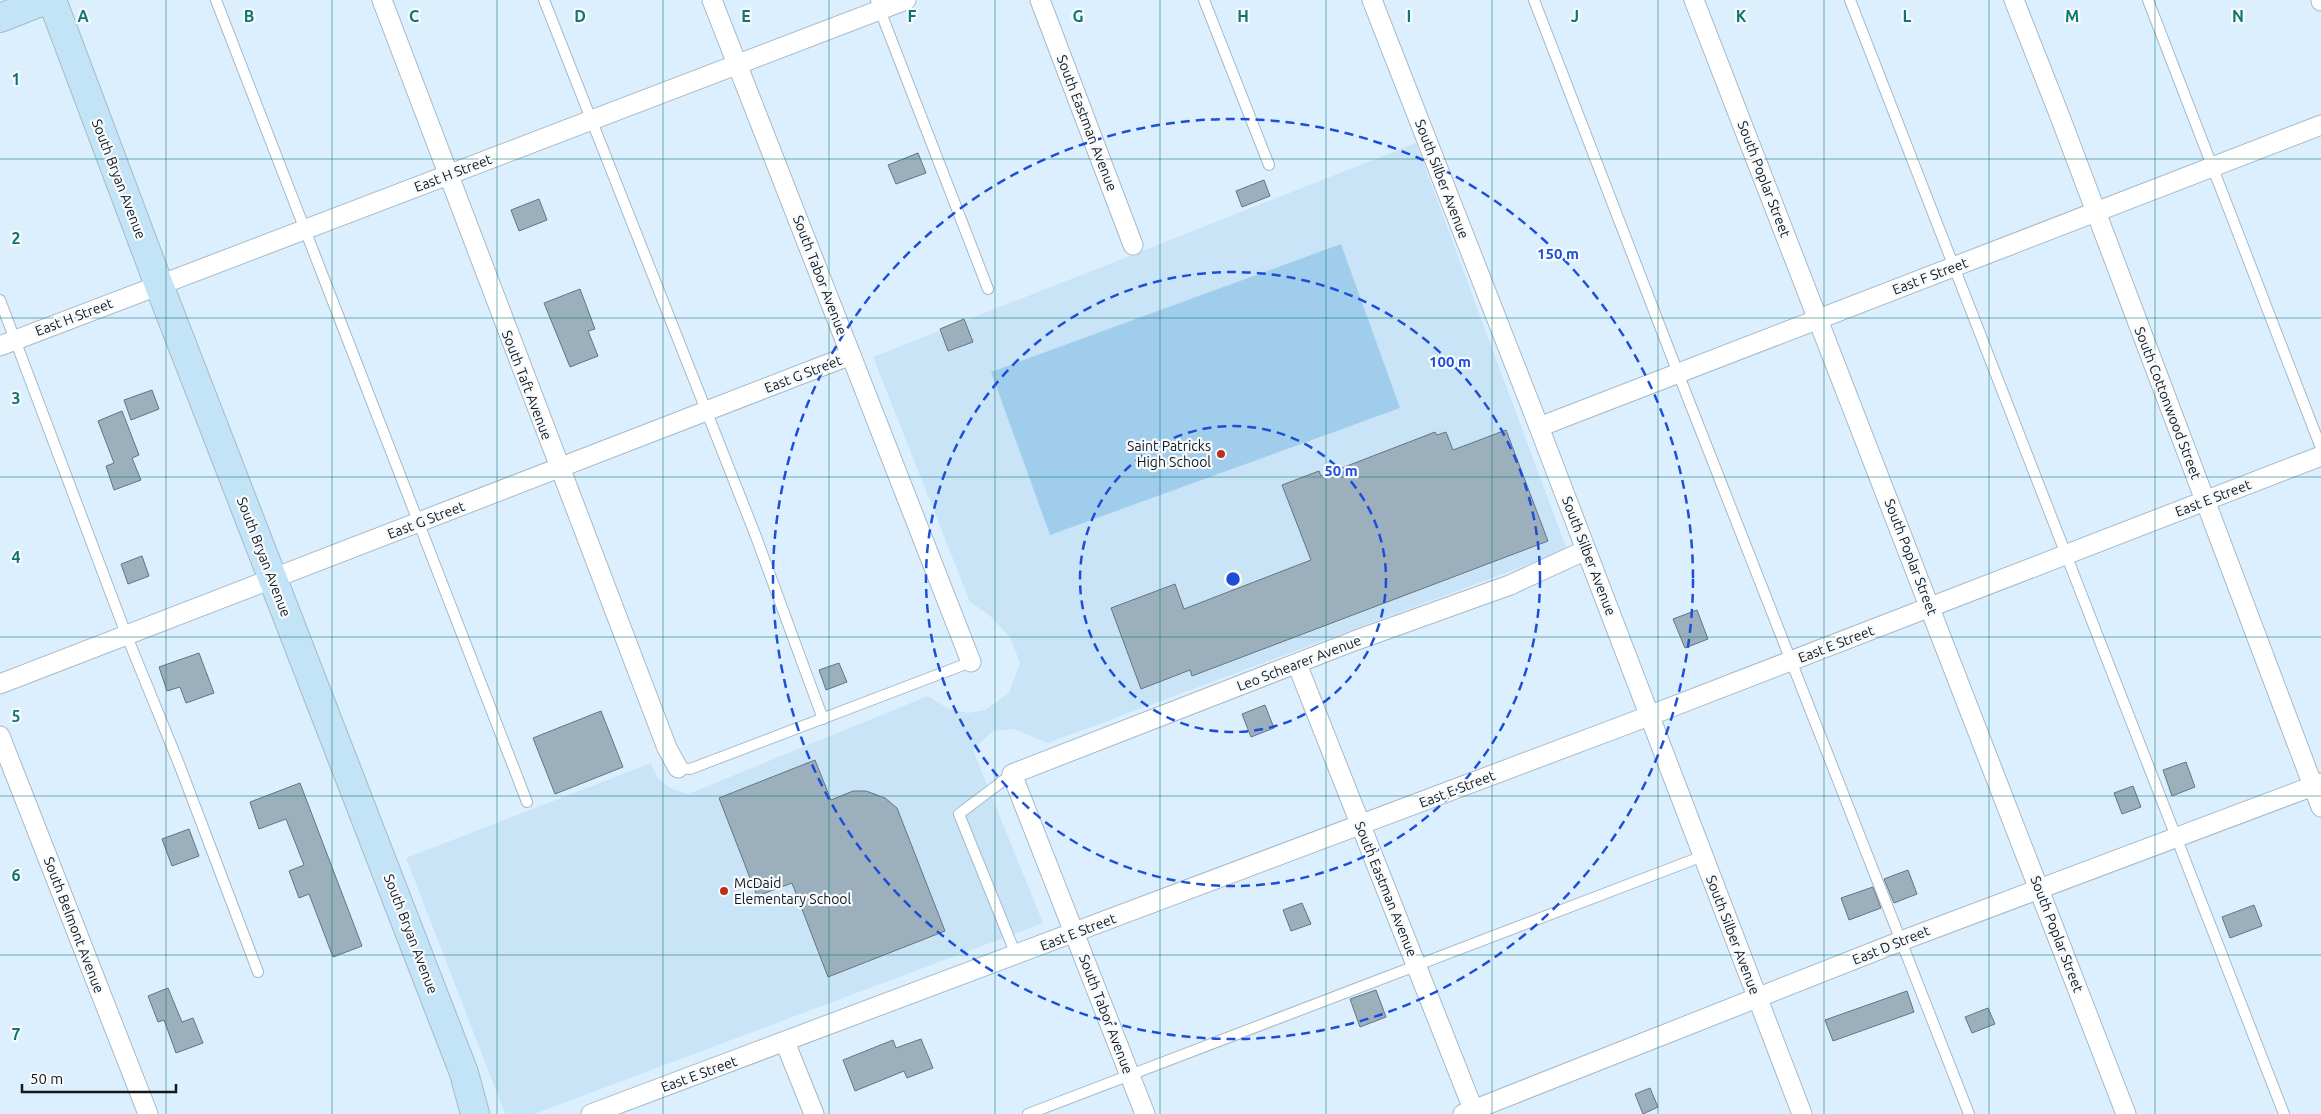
<svg xmlns="http://www.w3.org/2000/svg" width="2321" height="1114" font-family="Ubuntu,sans-serif">
<rect width="100%" height="100%" fill="#dceffe"/>
<path fill="#cae4f7" d="M1416,143l151,407 -519,193 -34,-14 -21,2 -20,19 70,173 -509,191h-29l-99,-256 245,-95 7,15 12,10 18,6 240,-98 21,13 19,4 17,-3 24,-17 11,-30 -10,-26 -21,-22 -19,-13 -97,-245z"/>
<path fill="#a1cded" d="M1341,244l59,164 -350,127 -59,-163z"/>
<g fill="#9cafbd" stroke="#647582">
<path d="M918,153l8,20 -30,11 -8,-19z"/>
<path d="M1264,180l6,16 -28,11 -6,-16z"/>
<path d="M539,199l8,21 -28,11 -8,-21z"/>
<path d="M580,289l15,40 -7,2 10,25 -28,11 -26,-64z"/>
<path d="M964,319l9,23 -25,9 -8,-22z"/>
<path d="M152,390l7,19 -28,11 -7,-20z"/>
<path d="M122,411l17,44 -7,3 9,22 -27,10 -8,-24 8,-3 -16,-42z"/>
<path d="M1506,430l42,111 -356,135 -2,-6 -49,19 -30,-81 64,-24 9,25 127,-49 -29,-75 37,-14 2,5 114,-44 2,3 9,-3 7,18z"/>
<path d="M142,556l7,20 -21,8 -7,-20z"/>
<path d="M1697,610l11,29 -23,9 -12,-29z"/>
<path d="M199,653l15,40 -28,10 -6,-16 -13,4 -8,-24z"/>
<path d="M839,663l8,19 -21,8 -7,-20z"/>
<path d="M1265,705l9,23 -23,9 -9,-23z"/>
<path d="M601,711l22,56 -68,27 -22,-56z"/>
<path d="M815,760l16,40 22,-9h13l19,7 12,10 48,123 -117,46 -36,-94 -35,13 -38,-98z"/>
<path d="M2186,762l9,25 -23,9 -9,-26z"/>
<path d="M300,783l62,163 -29,11 -24,-63 -10,4 -10,-27 15,-6 -18,-46 -27,10 -9,-27z"/>
<path d="M2133,786l8,21 -19,7 -8,-21z"/>
<path d="M189,829l10,27 -27,10 -10,-27z"/>
<path d="M1908,870l9,24 -23,9 -10,-24z"/>
<path d="M1873,887l8,21 -32,12 -8,-22z"/>
<path d="M1302,903l9,21 -20,7 -8,-21z"/>
<path d="M2254,905l8,21 -32,12 -8,-21z"/>
<path d="M168,988l14,34 11,-4 10,25 -27,10 -12,-33 -6,2 -10,-26z"/>
<path d="M1376,990l10,27 -26,10 -10,-28z"/>
<path d="M1907,991l7,21 -81,29 -8,-21z"/>
<path d="M1988,1008l7,16 -23,9 -7,-16z"/>
<path d="M921,1039l12,29 -26,10 -3,-7 -49,20 -12,-31 50,-20 3,8z"/>
<path d="M1650,1088l8,19 -15,7 -8,-20z"/>
</g>
<g fill="none" stroke-linecap="round" stroke-linejoin="round">
<defs>
<g id="lane">
<path d="M216,0c105,267 205,535 311,802"/>
<path d="M544,0l211,534 68,185"/>
<path d="M876,0l112,289"/>
<path d="M1204,0l65,165"/>
<path d="M1534,0l144,373 291,741"/>
<path d="M1850,0l434,1114"/>
<path d="M2148,0l173,448"/>
<path d="M0,300l126,334 53,130 79,208"/>
<path d="M678,768l12,1 281,-107"/>
<path d="M1012,774l-53,40 57,141"/>
<path d="M1028,1114l675,-258"/>
</g>
<g id="street">
<path d="M382,0l285,748 11,20"/>
<path d="M712,0l259,662"/>
<path d="M1040,0l93,245"/>
<path d="M1372,0l167,427 263,687"/>
<path d="M1694,0l432,1114"/>
<path d="M2014,0l45,114 262,693"/>
<path d="M2321,0v1"/>
<path d="M0,346l906,-346"/>
<path d="M1539,427l782,-302"/>
<path d="M1297,664l178,450"/>
<path d="M0,684l851,-329"/>
<path d="M0,736l148,378"/>
<path d="M785,1042l29,72"/>
<path d="M591,1114l1034,-389 696,-269"/>
<path d="M1145,1114l-133,-340 342,-133 156,-56 76,-35"/>
<path d="M1463,1114l438,-173 420,-158"/>
</g>
<g id="secondary">
<path d="M52,0l107,285 305,788 11,41"/>
<path d="M0,18l46,-18"/>
</g>
</defs>
<use href="#lane" stroke="#a6b9c7" stroke-width="12"/>
<use href="#street" stroke="#a6b9c7" stroke-width="21"/>
<use href="#secondary" stroke="#a6b9c7" stroke-width="30"/>
<use href="#lane" stroke="#fff" stroke-width="10"/>
<use href="#street" stroke="#fff" stroke-width="19"/>
<use href="#secondary" stroke="#c3e3f7" stroke-width="28"/>
</g>
<path fill="none" stroke="#0f766e" stroke-width="1" stroke-opacity="0.55" d="M166,0v1114M332,0v1114M497,0v1114M663,0v1114M829,0v1114M995,0v1114M1160,0v1114M1326,0v1114M1492,0v1114M1658,0v1114M1824,0v1114M1989,0v1114M2155,0v1114M0,159h2321M0,318h2321M0,477h2321M0,637h2321M0,796h2321M0,955h2321"/>
<g fill="none" stroke="#1d4ed8" stroke-width="2.5" stroke-dasharray="9 6">
<circle cx="1233" cy="579" r="153"/>
<circle cx="1233" cy="579" r="307"/>
<circle cx="1233" cy="579" r="460"/>
</g>
<g fill="#bc2f1d" stroke="#f6fafd" stroke-width="2">
<circle cx="1221" cy="454" r="5"/>
<circle cx="724" cy="891" r="5"/>
</g>
<g text-anchor="middle" dominant-baseline="central" stroke-width="4.5" stroke-linejoin="round" paint-order="stroke">
<g font-size="14" fill="#12181d" stroke="#f6fafd">
<text transform="translate(1087 123) rotate(69)">South Eastman Avenue</text>
<text transform="translate(453 173) rotate(-21)">East H Street</text>
<text transform="translate(119 179) rotate(69)">South Bryan Avenue</text>
<text transform="translate(1442 179) rotate(69)">South Silber Avenue</text>
<text transform="translate(1764 179) rotate(69)">South Poplar Street</text>
<text transform="translate(820 275) rotate(69)">South Tabor Avenue</text>
<text transform="translate(1930 276) rotate(-21)">East F Street</text>
<text transform="translate(74 317) rotate(-21)">East H Street</text>
<text transform="translate(803 374) rotate(-21)">East G Street</text>
<text transform="translate(527 385) rotate(69)">South Taft Avenue</text>
<text transform="translate(2168 403) rotate(69)">South Cottonwood Street</text>
<text transform="translate(2213 498) rotate(-21)">East E Street</text>
<text transform="translate(426 520) rotate(-21)">East G Street</text>
<text transform="translate(1589 556) rotate(69)">South Silber Avenue</text>
<text transform="translate(264 557) rotate(69)">South Bryan Avenue</text>
<text transform="translate(1911 557) rotate(69)">South Poplar Street</text>
<text transform="translate(1836 644) rotate(-21)">East E Street</text>
<text transform="translate(1299 663) rotate(-21)">Leo Schearer Avenue</text>
<text transform="translate(1457 789) rotate(-21)">East E Street</text>
<text transform="translate(1386 889) rotate(68)">South Eastman Avenue</text>
<text transform="translate(74 925) rotate(69)">South Belmont Avenue</text>
<text transform="translate(1078 932) rotate(-21)">East E Street</text>
<text transform="translate(411 934) rotate(69)">South Bryan Avenue</text>
<text transform="translate(2057 934) rotate(69)">South Poplar Street</text>
<text transform="translate(1733 935) rotate(69)">South Silber Avenue</text>
<text transform="translate(1891 945) rotate(-22)">East D Street</text>
<text transform="translate(1106 1014) rotate(69)">South Tabor Avenue</text>
<text transform="translate(699 1074) rotate(-20)">East E Street</text>
</g>
<g font-size="14" fill="#12181d" stroke="#f6fafd" text-anchor="end">
<text x="1211" y="446">Saint Patricks<tspan x="1211" dy="16">High School</tspan></text>
<text x="734" y="883" text-anchor="start">McDaid<tspan x="734" dy="16">Elementary School</tspan></text>
</g>
</g>
<g font-size="16" text-anchor="middle" font-weight="bold" fill="#0f766e" stroke="#f6fafd" stroke-width="4.5" stroke-linejoin="round" paint-order="stroke">
<text x="83" y="22">A</text>
<text x="249" y="22">B</text>
<text x="414" y="22">C</text>
<text x="580" y="22">D</text>
<text x="746" y="22">E</text>
<text x="912" y="22">F</text>
<text x="1078" y="22">G</text>
<text x="1243" y="22">H</text>
<text x="1409" y="22">I</text>
<text x="1575" y="22">J</text>
<text x="1741" y="22">K</text>
<text x="1907" y="22">L</text>
<text x="2072" y="22">M</text>
<text x="2238" y="22">N</text>
<text x="16" y="85">1</text>
<text x="16" y="244">2</text>
<text x="16" y="404">3</text>
<text x="16" y="563">4</text>
<text x="16" y="722">5</text>
<text x="16" y="881">6</text>
<text x="16" y="1040">7</text>
</g>
<circle cx="1233" cy="579" r="8" fill="#1d4ed8" stroke="#f6fafd" stroke-width="2.5"/>
<g font-size="15" text-anchor="middle" font-weight="bold" fill="#1d4ed8" stroke="#f6fafd" stroke-width="4.5" stroke-linejoin="round" paint-order="stroke">
<text x="1558" y="259">150 m</text>
<text x="1450" y="367">100 m</text>
<text x="1341" y="476">50 m</text>
</g>
<path d="M22 1084v8h154v-8" fill="none" stroke="#12181d" stroke-width="2.5"/>
<text x="30" y="1084" font-size="15" fill="#12181d" stroke="#f6fafd" stroke-width="4" paint-order="stroke">50 m</text>
</svg>
